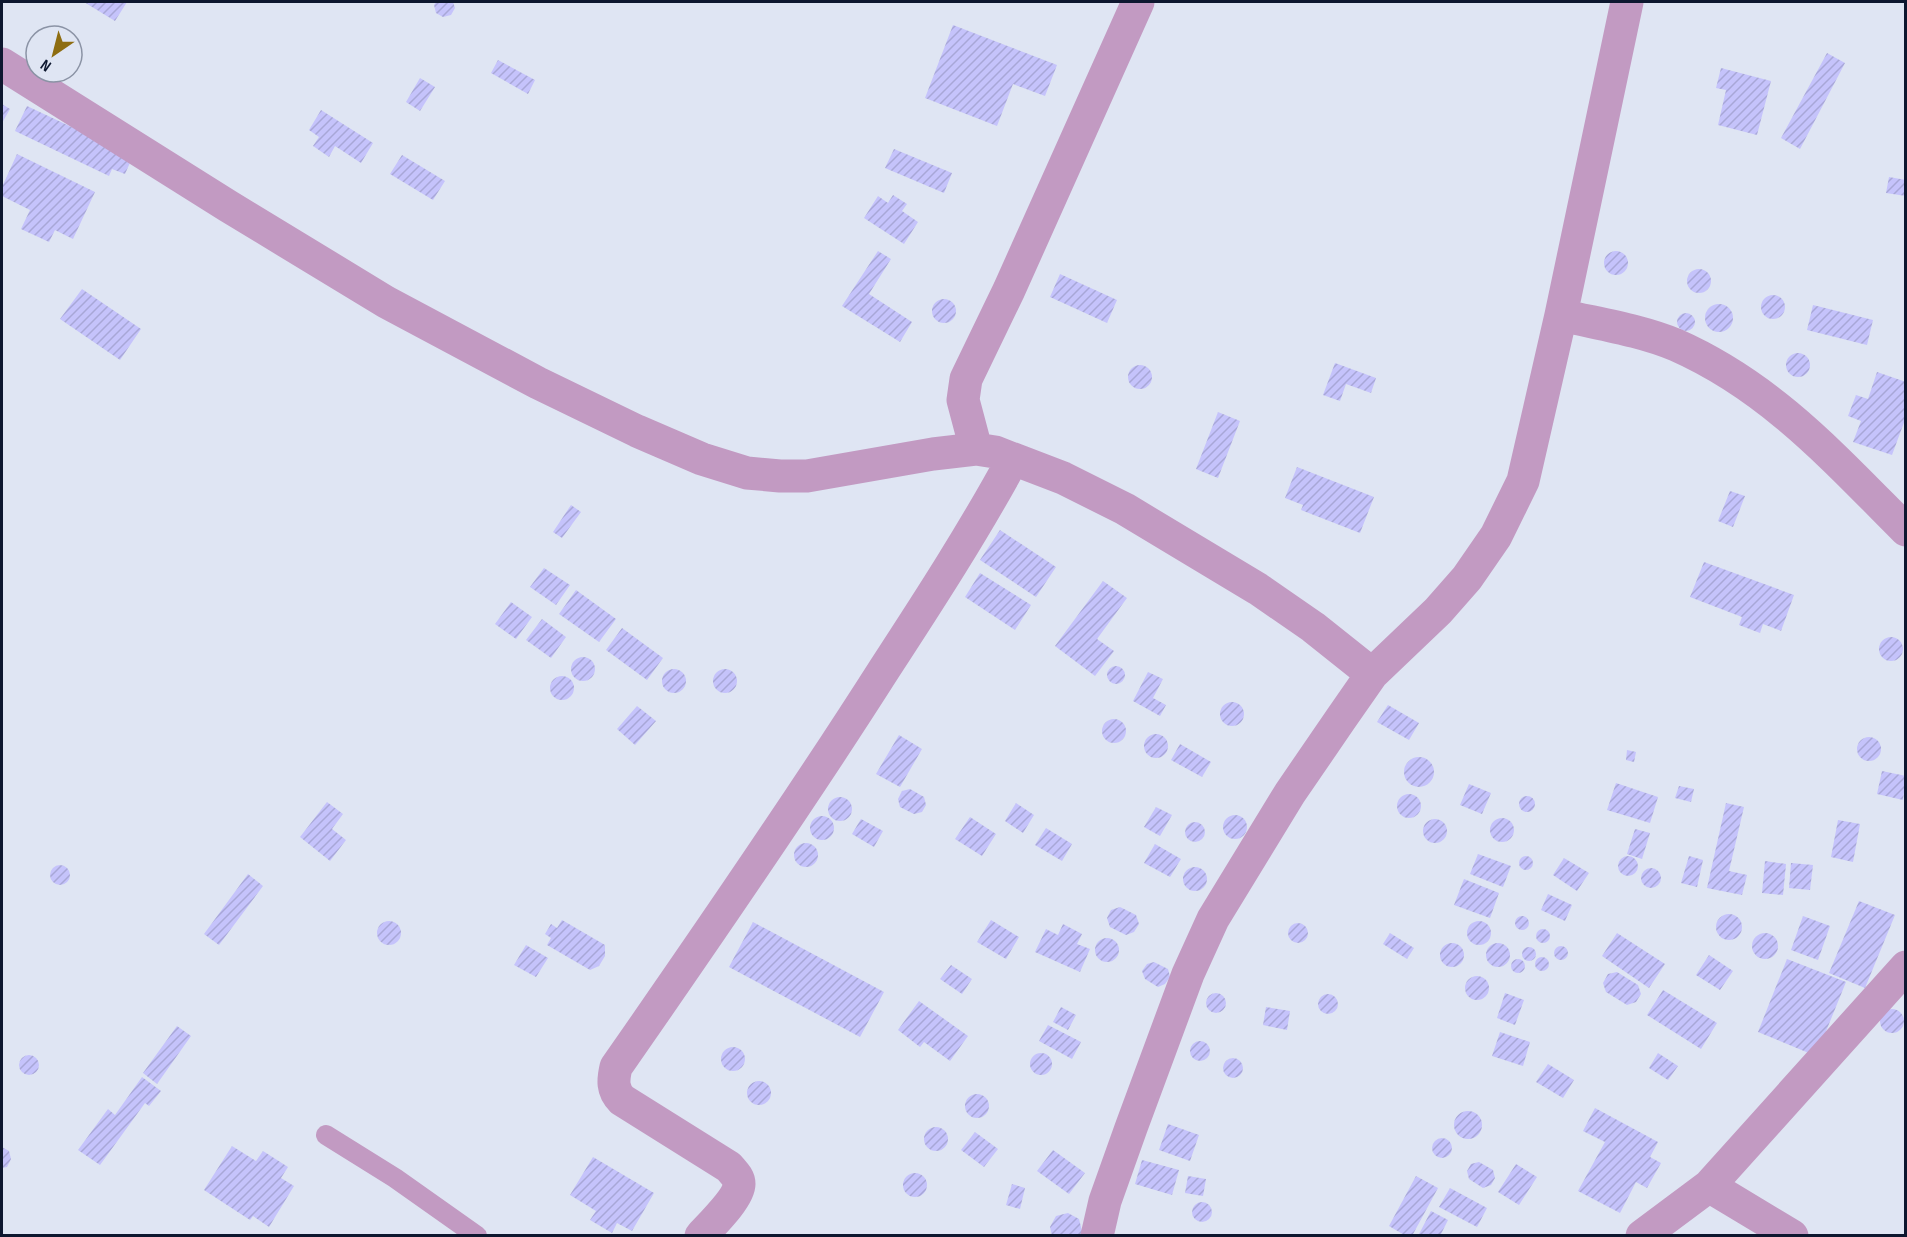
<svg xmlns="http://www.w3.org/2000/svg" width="1907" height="1237" font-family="'Sofia Sans Condensed',sans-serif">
  <defs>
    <pattern id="building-hatch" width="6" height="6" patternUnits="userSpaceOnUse" patternTransform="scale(1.5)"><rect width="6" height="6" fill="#c5c3fb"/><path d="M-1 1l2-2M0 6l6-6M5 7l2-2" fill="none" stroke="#a8a7d7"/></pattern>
  </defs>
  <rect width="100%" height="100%" fill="#dfe5f3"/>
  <!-- building -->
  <path fill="url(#building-hatch)" d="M 84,2 L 127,2 L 115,21 Z
    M 436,2 L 453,2 L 455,8 L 451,15 L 443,17 L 436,13 L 434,5 Z
    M 953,25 L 1057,65 L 1045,96 L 1013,84 L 997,126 L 925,98 Z
    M 1827,53 L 1845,63 L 1800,149 L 1781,138 Z
    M 498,60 L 535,80 L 528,94 L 491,73 Z
    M 1721,68 L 1771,81 L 1757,135 L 1718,125 L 1726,90 L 1716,88 Z
    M 420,78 L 435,87 L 420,111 L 406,102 Z
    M 2,104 L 10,109 L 2,123 Z
    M 27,106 L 133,156 L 125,174 L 112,169 L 109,176 L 15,131 Z
    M 321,110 L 373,143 L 361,163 L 335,146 L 329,157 L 313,146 L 319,137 L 309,130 Z
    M 894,149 L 952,173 L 944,193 L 885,168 Z
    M 17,154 L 95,192 L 73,239 L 55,230 L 49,242 L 21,229 L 30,210 L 2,196 L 2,187 Z
    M 402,155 L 445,181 L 433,200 L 390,174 Z
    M 1889,177 L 1906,180 L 1906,196 L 1886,193 Z
    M 893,195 L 907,204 L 902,211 L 918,222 L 904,244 L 864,218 L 878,196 L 888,203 Z
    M 878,251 L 891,259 L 869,294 L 912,322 L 900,342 L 842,306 Z
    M1604 263a12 12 0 1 1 24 0a12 12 0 1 1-24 0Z
    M1687 281a12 12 0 1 1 24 0a12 12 0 1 1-24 0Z
    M 1060,274 L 1117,300 L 1107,323 L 1050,297 Z
    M 82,289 L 141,329 L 120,360 L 60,319 Z
    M1761 307a12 12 0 1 1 24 0a12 12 0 1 1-24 0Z
    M932 311a12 12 0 1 1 24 0a12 12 0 1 1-24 0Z
    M1705 318a14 14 0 1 1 28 0a14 14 0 1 1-28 0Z
    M 1813,305 L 1873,320 L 1867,345 L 1807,330 Z
    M1677 322a9 9 0 1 1 18 0a9 9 0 1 1-18 0Z
    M1786 365a12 12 0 1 1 24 0a12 12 0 1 1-24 0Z
    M 1335,363 L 1376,378 L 1371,393 L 1346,384 L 1340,401 L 1323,395 Z
    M1128 377a12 12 0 1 1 24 0a12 12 0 1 1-24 0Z
    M 1877,372 L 1906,382 L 1906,417 L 1892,455 L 1853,442 L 1861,421 L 1848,416 L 1856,395 L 1868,399 Z
    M 1218,412 L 1240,421 L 1218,478 L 1196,469 Z
    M 1297,467 L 1374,497 L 1360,533 L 1301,510 L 1303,505 L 1285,498 Z
    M 1730,491 L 1745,496 L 1733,527 L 1718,521 Z
    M 571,505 L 581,512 L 562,538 L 553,532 Z
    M 1000,530 L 1056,567 L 1036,597 L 980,560 Z
    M 1704,562 L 1794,595 L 1781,631 L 1763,624 L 1760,633 L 1739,625 L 1742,617 L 1690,597 Z
    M 544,568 L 570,585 L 556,605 L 530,587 Z
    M 980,573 L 1031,605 L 1015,630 L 965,597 Z
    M 1103,581 L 1127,598 L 1097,639 L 1114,651 L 1095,676 L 1055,646 Z
    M 576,590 L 616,619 L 599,642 L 559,614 Z
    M 511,602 L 532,617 L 516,639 L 495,624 Z
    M 542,619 L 566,637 L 551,658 L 526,640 Z
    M 622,628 L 663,658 L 647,680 L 606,650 Z
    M1879 649a12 12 0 1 1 24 0a12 12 0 1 1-24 0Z
    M571 669a12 12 0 1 1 24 0a12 12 0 1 1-24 0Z
    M1107 675a9 9 0 1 1 18 0a9 9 0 1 1-18 0Z
    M662 681a12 12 0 1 1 24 0a12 12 0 1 1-24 0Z
    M713 681a12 12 0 1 1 24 0a12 12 0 1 1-24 0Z
    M 1148,672 L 1163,679 L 1153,698 L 1166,705 L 1160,716 L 1133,701 Z
    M550 688a12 12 0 1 1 24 0a12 12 0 1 1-24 0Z
    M1220 714a12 12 0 1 1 24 0a12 12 0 1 1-24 0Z
    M 1388,705 L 1419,723 L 1409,740 L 1377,722 Z
    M 637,706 L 656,721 L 635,745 L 617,729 Z
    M1102 731a12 12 0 1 1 24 0a12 12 0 1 1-24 0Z
    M1144 746a12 12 0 1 1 24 0a12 12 0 1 1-24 0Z
    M 899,735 L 922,749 L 900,787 L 876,774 Z
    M1857 749a12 12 0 1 1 24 0a12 12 0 1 1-24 0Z
    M 1180,744 L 1211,762 L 1202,777 L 1171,760 Z
    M 1627,750 L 1636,752 L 1634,762 L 1626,760 Z
    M1404 772a15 15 0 1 1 30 0a15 15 0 1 1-30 0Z
    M 1882,771 L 1906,776 L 1903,800 L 1877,794 Z
    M 1616,783 L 1658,797 L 1650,823 L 1607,810 Z
    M 1469,784 L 1491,793 L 1482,814 L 1460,805 Z
    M 1679,786 L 1694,789 L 1691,802 L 1675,798 Z
    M 910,789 L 924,797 L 926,805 L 922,812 L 914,814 L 900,807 L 898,799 L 902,791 Z
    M1397 806a12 12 0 1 1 24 0a12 12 0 1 1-24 0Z
    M1519 804a8 8 0 1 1 16 0a8 8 0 1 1-16 0Z
    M828 809a12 12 0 1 1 24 0a12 12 0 1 1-24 0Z
    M 327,802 L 343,814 L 332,829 L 346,840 L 330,861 L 300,837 Z
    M 1016,803 L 1034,815 L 1023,833 L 1005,821 Z
    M 1726,803 L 1744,807 L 1729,871 L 1747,875 L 1742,895 L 1707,888 Z
    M 1156,807 L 1172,815 L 1160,836 L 1144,827 Z
    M1223 827a12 12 0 1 1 24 0a12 12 0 1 1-24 0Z
    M810 828a12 12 0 1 1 24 0a12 12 0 1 1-24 0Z
    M 970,817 L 996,834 L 982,856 L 955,839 Z
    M1490 830a12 12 0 1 1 24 0a12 12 0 1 1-24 0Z
    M 861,819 L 883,831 L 874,847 L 852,834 Z
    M1423 831a12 12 0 1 1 24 0a12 12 0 1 1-24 0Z
    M 1838,820 L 1860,824 L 1853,862 L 1831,857 Z
    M1185 832a10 10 0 1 1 20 0a10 10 0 1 1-20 0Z
    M 1046,828 L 1072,844 L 1062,861 L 1035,845 Z
    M 1635,829 L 1650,833 L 1642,859 L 1627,854 Z
    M794 855a12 12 0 1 1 24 0a12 12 0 1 1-24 0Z
    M 1155,844 L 1181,859 L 1170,877 L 1144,863 Z
    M 1478,854 L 1511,866 L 1503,887 L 1470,874 Z
    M1519 863a7 7 0 1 1 14 0a7 7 0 1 1-14 0Z
    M 1689,856 L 1703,860 L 1697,887 L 1681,883 Z
    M1618 866a10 10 0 1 1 20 0a10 10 0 1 1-20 0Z
    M 1564,858 L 1589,873 L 1577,891 L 1553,875 Z
    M 1765,861 L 1786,864 L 1783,895 L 1762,893 Z
    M 1791,863 L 1813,865 L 1810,890 L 1789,888 Z
    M50 875a10 10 0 1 1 20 0a10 10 0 1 1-20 0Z
    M1183 879a12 12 0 1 1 24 0a12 12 0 1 1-24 0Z
    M1641 878a10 10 0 1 1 20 0a10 10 0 1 1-20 0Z
    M 248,874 L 263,886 L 219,945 L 204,934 Z
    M 1464,879 L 1499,893 L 1490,918 L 1454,905 Z
    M 1548,894 L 1572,905 L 1565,921 L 1541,910 Z
    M 1859,901 L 1895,915 L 1865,988 L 1829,973 Z
    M 1120,907 L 1136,915 L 1139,924 L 1134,932 L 1126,935 L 1110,927 L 1107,918 L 1111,910 Z
    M1716 927a13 13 0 1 1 26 0a13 13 0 1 1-26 0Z
    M 1803,916 L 1830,926 L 1818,960 L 1791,950 Z
    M1515 923a7 7 0 1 1 14 0a7 7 0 1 1-14 0Z
    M 562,920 L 605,945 L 605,956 L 599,966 L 590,970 L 547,945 L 551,938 L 545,934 L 551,924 L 557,928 Z
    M 991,920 L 1019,937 L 1006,959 L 977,942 Z
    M1467 933a12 12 0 1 1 24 0a12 12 0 1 1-24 0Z
    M377 933a12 12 0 1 1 24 0a12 12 0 1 1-24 0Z
    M 753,922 L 884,992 L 860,1037 L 729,967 Z
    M1288 933a10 10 0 1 1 20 0a10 10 0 1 1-20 0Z
    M 1063,924 L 1082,934 L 1077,944 L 1090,949 L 1080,972 L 1035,952 L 1046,929 L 1058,935 Z
    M1536 936a7 7 0 1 1 14 0a7 7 0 1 1-14 0Z
    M1752 946a13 13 0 1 1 26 0a13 13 0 1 1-26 0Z
    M 1390,933 L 1414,948 L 1407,959 L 1383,944 Z
    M 1617,933 L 1665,964 L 1649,988 L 1602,956 Z
    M1095 950a12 12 0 1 1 24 0a12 12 0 1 1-24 0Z
    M1440 955a12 12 0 1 1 24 0a12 12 0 1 1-24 0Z
    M1486 955a12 12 0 1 1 24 0a12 12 0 1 1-24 0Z
    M 526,945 L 548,958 L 536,977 L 514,965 Z
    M1554 953a7 7 0 1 1 14 0a7 7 0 1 1-14 0Z
    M1522 954a7 7 0 1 1 14 0a7 7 0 1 1-14 0Z
    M 1709,955 L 1733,971 L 1720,990 L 1696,975 Z
    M1535 964a7 7 0 1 1 14 0a7 7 0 1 1-14 0Z
    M1511 966a7 7 0 1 1 14 0a7 7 0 1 1-14 0Z
    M 1787,959 L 1846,982 L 1816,1056 L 1758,1032 Z
    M 1154,962 L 1168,969 L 1170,977 L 1165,984 L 1158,987 L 1145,979 L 1142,971 L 1147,964 Z
    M 951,965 L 972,979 L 962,994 L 940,979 Z
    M 1617,972 L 1638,985 L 1641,994 L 1636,1002 L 1627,1005 L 1606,992 L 1603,983 L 1608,974 Z
    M1465 988a12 12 0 1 1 24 0a12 12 0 1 1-24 0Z
    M 1663,990 L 1717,1023 L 1701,1049 L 1647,1015 Z
    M1206 1003a10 10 0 1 1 20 0a10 10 0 1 1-20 0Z
    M 1505,993 L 1524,1000 L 1515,1025 L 1497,1018 Z
    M1318 1004a10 10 0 1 1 20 0a10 10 0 1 1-20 0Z
    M 919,1001 L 968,1036 L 950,1061 L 924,1042 L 920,1047 L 898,1030 Z
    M 1061,1007 L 1076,1015 L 1068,1030 L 1053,1022 Z
    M 1266,1007 L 1290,1011 L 1287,1030 L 1263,1025 Z
    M1880 1021a12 12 0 1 1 24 0a12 12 0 1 1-24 0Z
    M 1048,1025 L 1081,1042 L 1072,1059 L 1039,1041 Z
    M 177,1026 L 191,1036 L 157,1084 L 143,1073 Z
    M 1500,1032 L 1530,1042 L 1523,1066 L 1492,1056 Z
    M1190 1051a10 10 0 1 1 20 0a10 10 0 1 1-20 0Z
    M721 1059a12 12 0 1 1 24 0a12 12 0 1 1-24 0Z
    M1030 1064a11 11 0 1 1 22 0a11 11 0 1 1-22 0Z
    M 1658,1053 L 1678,1066 L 1668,1080 L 1649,1068 Z
    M19 1065a10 10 0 1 1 20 0a10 10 0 1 1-20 0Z
    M1223 1068a10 10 0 1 1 20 0a10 10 0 1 1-20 0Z
    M 1548,1064 L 1574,1080 L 1563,1098 L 1536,1082 Z
    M 142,1077 L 161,1091 L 149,1106 L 145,1103 L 100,1165 L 78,1150 L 108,1109 L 115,1115 Z
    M747 1093a12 12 0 1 1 24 0a12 12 0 1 1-24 0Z
    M965 1106a12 12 0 1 1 24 0a12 12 0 1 1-24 0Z
    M 1595,1108 L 1658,1142 L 1650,1157 L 1661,1163 L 1647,1188 L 1636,1182 L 1620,1213 L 1578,1191 L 1605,1142 L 1583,1131 Z
    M1454 1125a14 14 0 1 1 28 0a14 14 0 1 1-28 0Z
    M 1168,1124 L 1199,1135 L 1190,1161 L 1159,1150 Z
    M924 1139a12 12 0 1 1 24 0a12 12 0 1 1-24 0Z
    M 975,1132 L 998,1149 L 984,1167 L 961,1150 Z
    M1432 1148a10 10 0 1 1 20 0a10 10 0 1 1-20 0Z
    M 232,1146 L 256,1161 L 263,1151 L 288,1167 L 281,1178 L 294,1186 L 269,1227 L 253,1216 L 250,1220 L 204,1190 Z
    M 2,1147 L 9,1151 L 11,1159 L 7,1167 L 2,1168 Z
    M 1053,1150 L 1085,1173 L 1069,1194 L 1037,1171 Z
    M 593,1157 L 654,1193 L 632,1231 L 617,1223 L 612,1233 L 590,1220 L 596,1211 L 570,1195 Z
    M 1142,1160 L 1179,1170 L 1172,1195 L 1135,1184 Z
    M 1479,1162 L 1493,1170 L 1495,1178 L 1491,1185 L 1483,1188 L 1469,1179 L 1467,1171 L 1471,1164 Z
    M 1516,1164 L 1537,1177 L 1519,1205 L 1498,1192 Z
    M903 1185a12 12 0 1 1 24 0a12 12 0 1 1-24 0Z
    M 1188,1176 L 1206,1179 L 1203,1196 L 1185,1193 Z
    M 1416,1176 L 1438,1188 L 1412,1236 L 1406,1236 L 1389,1226 Z
    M 1012,1184 L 1025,1188 L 1020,1209 L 1006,1205 Z
    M 1450,1188 L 1487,1208 L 1477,1227 L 1439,1207 Z
    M1192 1212a10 10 0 1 1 20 0a10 10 0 1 1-20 0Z
    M 1431,1211 L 1448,1220 L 1440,1236 L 1418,1236 Z
    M 1068,1213 L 1079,1219 L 1082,1231 L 1080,1236 L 1052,1236 L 1050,1227 L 1056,1216 Z"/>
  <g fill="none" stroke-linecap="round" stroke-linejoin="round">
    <!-- service -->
    <path stroke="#c29ac2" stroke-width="20" d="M 326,1135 L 395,1178 L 477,1236"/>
    <!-- minor -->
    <path stroke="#c29ac2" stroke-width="33" d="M 2,64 L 228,206 L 386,302 L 538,383 L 637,431 L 702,459 L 747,473 L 780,476 L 807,476 L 933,454 L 976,449 L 995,452 L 1063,478 L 1125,509 L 1258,589 L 1313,627 L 1372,674
      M 1561,315 C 1599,324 1640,330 1676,345 C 1771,387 1834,458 1906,530
      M 976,449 L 963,400 L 966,379 L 1009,290 L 1138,2
      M 1709,1186 L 1792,1236
      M 701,1236 C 711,1225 739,1198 739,1184 C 739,1177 733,1172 729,1167 L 622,1100 C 612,1090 613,1080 616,1067 C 708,935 799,803 885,668 C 930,599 974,531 1013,459
      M 1097,1236 L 1105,1201 L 1131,1128 L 1188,974 L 1213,919 L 1290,793 L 1340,720 L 1372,674 L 1438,611 L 1467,578 L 1496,536 L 1523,481 L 1561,315 L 1627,2
      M 1642,1236 L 1709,1186 L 1906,967"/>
  </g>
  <!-- border -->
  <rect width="1907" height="1237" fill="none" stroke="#0d172f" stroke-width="6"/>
  <!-- north arrow -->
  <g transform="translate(54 54) rotate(215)"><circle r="28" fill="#dfe5f3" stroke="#8b93a5" stroke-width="1.5"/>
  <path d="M0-4.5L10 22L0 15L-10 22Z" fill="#8e6d11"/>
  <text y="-9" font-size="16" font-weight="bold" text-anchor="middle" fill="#0d172f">N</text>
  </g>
</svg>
